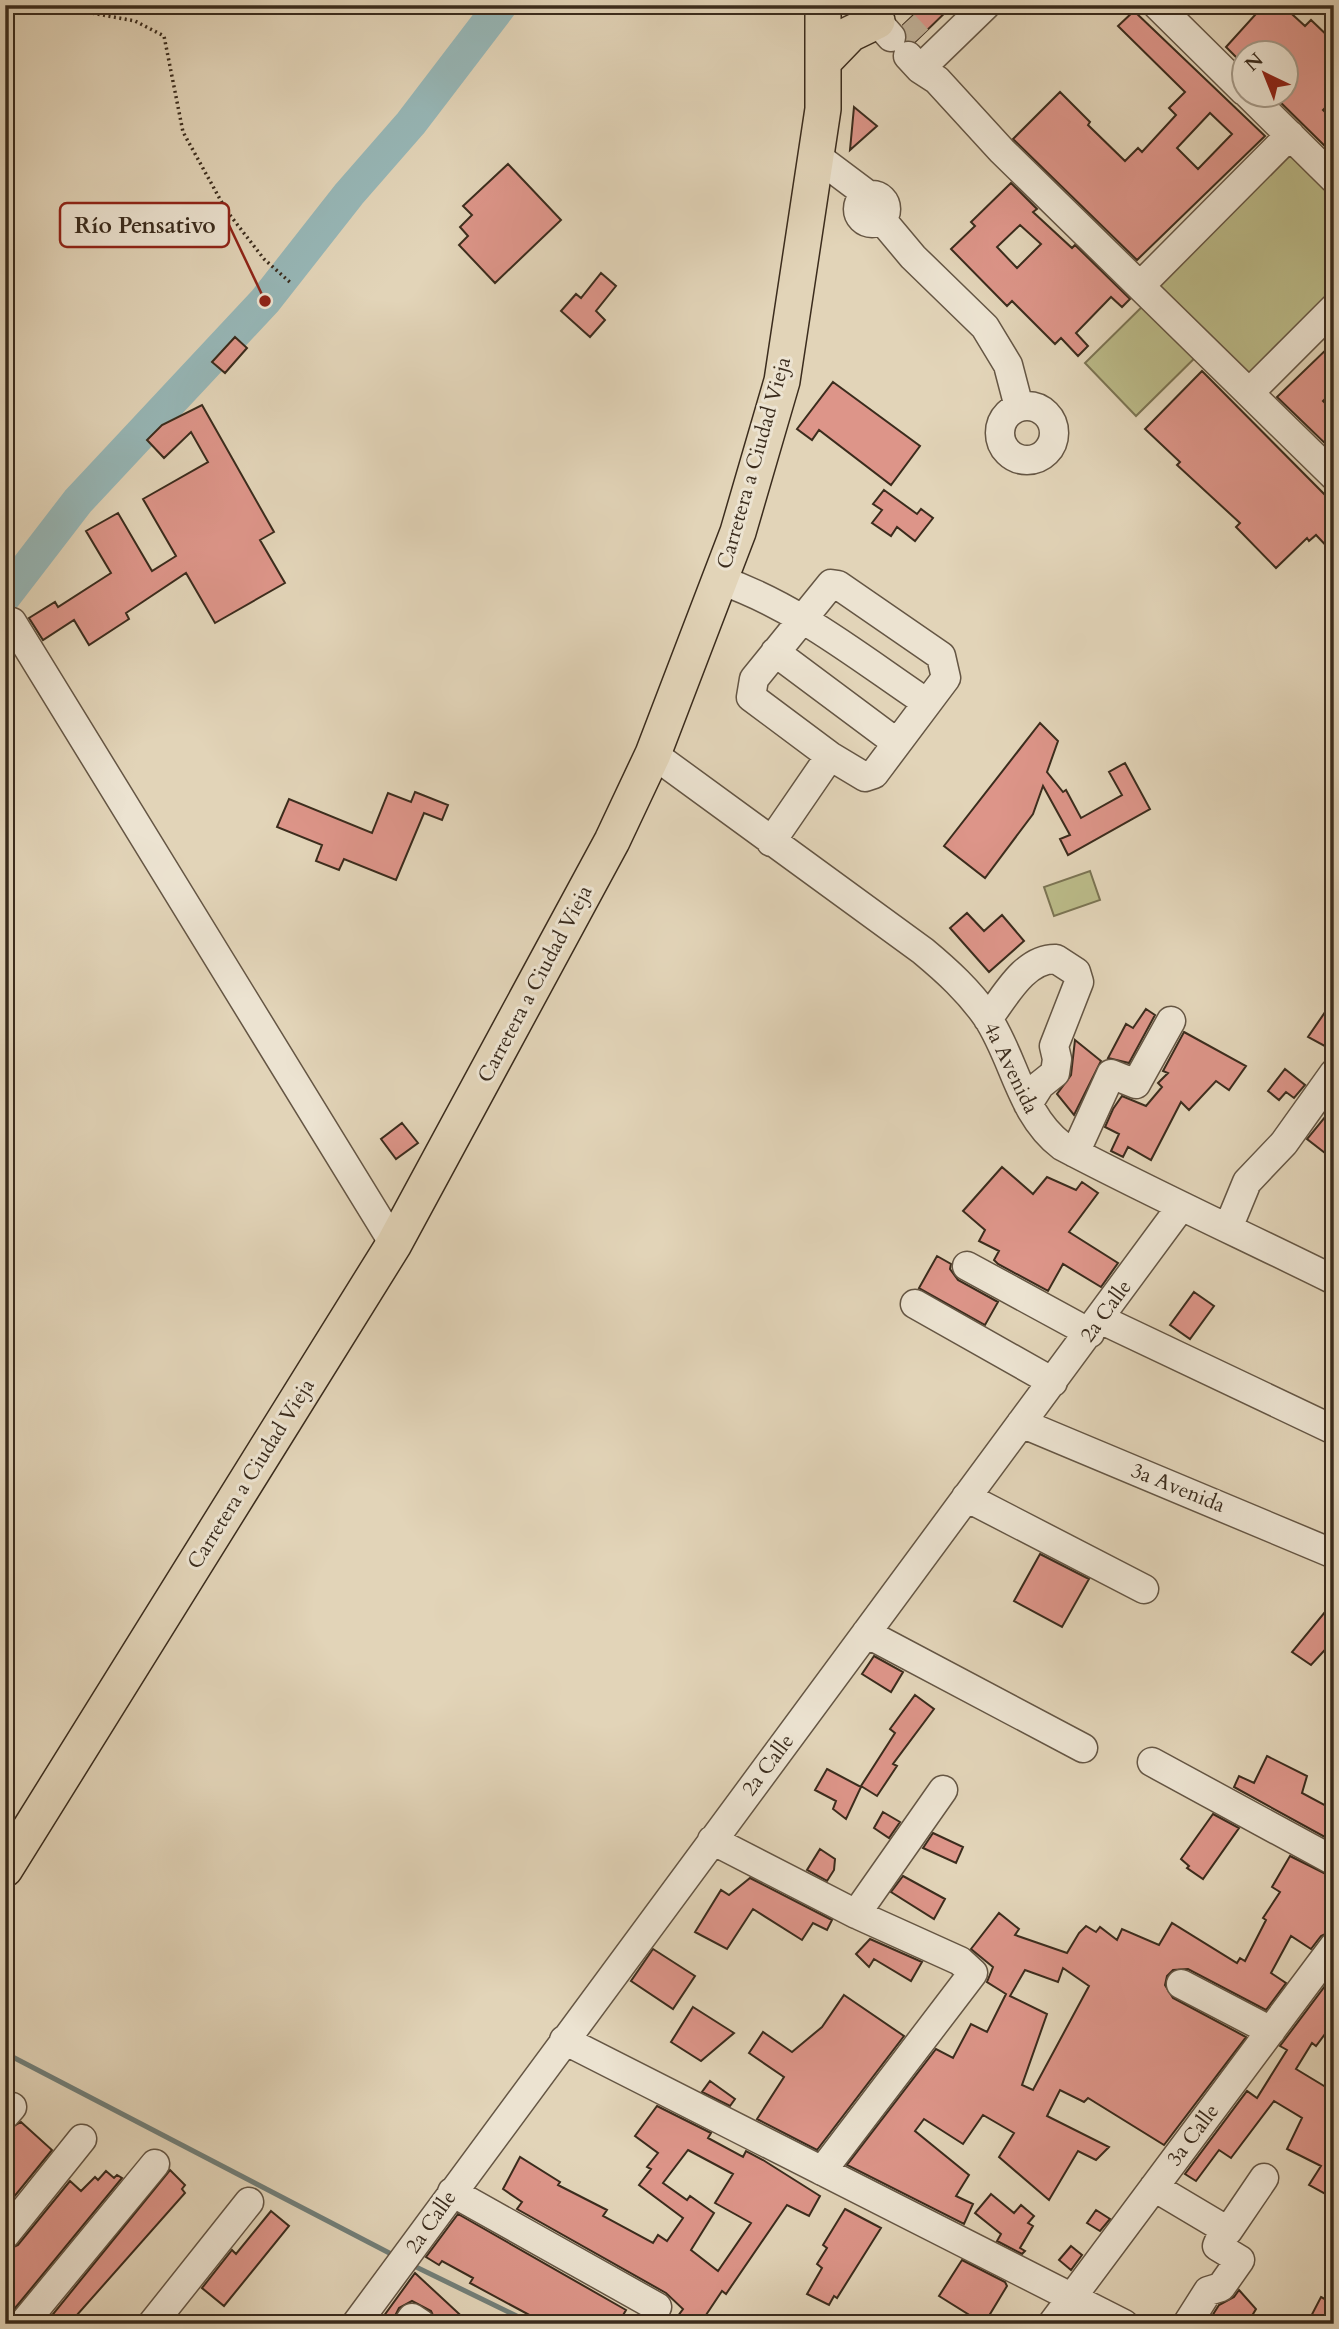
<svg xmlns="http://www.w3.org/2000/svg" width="1339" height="2329" font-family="Cardo,serif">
  <rect width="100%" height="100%" fill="#e2d4b8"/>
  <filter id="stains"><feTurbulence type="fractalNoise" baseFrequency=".00286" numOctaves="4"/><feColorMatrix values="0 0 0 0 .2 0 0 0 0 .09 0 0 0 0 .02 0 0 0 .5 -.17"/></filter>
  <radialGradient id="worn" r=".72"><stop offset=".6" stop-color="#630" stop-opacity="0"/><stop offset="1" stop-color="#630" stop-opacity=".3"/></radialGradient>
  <!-- green -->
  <path fill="#bbbb89" stroke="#7b7453" stroke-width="2" d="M 1276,138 L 1334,197 L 1334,303 L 1253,382 L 1212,341 L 1136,416 L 1085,363 L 1158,291 L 1139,272 Z
    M 1090,871 L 1100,900 L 1054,916 L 1044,887 Z"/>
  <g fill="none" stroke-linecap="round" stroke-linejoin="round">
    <!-- stream -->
    <path stroke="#727f79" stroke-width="5" d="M 5,2053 L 397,2257
      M 412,2265 L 533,2324"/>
    <!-- river -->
    <path stroke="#97b7b7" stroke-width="33" d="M 5,596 L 78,501 L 265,301 L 349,194 L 411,123 L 501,5"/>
  </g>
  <!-- building -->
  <path fill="#dd9589" stroke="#3b2c1d" stroke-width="2" fill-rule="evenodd" d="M 924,5 L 953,5 L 915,42 L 907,40 L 903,25 Z
    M 1264,5 L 1282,5 L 1305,26 L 1311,20 L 1334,42 L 1334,99 L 1323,110 L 1334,121 L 1334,155 L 1272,94 L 1286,94 L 1286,52 L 1244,52 L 1244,65 L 1226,47 Z
    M 1134,11 L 1265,136 L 1137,260 L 1013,139 L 1060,92 L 1090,122 L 1088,125 L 1125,161 L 1138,148 L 1142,152 L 1176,115 L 1169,108 L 1185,92 L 1118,26 ZM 1210,113 L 1232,134 L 1198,169 L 1177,148 Z
    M 854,107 L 877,126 L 850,150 Z
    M 508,164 L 561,220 L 495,283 L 459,245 L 468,236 L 460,227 L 472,215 L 463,206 Z
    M 1011,183 L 1037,209 L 1033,212 L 1072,248 L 1075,245 L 1130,299 L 1122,307 L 1111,297 L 1076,333 L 1088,346 L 1078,356 L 1061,338 L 1055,344 L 1012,301 L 1007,306 L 951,249 L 975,226 L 971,222 ZM 1020,225 L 1041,244 L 1017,268 L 997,247 Z
    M 601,273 L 616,286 L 596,311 L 605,320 L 590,337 L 561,311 L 576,294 L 581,298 Z
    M 235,337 L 247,348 L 225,373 L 212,362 Z
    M 1334,342 L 1334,390 L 1323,401 L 1334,412 L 1334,452 L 1277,397 Z
    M 1202,371 L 1334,504 L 1334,554 L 1316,535 L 1309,541 L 1307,538 L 1276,568 L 1236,527 L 1240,523 L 1177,465 L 1180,462 L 1145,429 Z
    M 833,382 L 920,446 L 891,485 L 819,430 L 812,440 L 797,429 Z
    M 202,405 L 274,532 L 260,540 L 285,583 L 215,623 L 186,573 L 126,613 L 129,619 L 89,645 L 74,620 L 43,640 L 29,618 L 55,602 L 58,607 L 111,573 L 86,531 L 118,513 L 152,571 L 176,556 L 143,499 L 208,462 L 191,432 L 164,458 L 147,440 L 162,425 Z
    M 884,490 L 917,514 L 921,509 L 933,518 L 915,541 L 897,527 L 891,536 L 872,523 L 882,510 L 873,504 Z
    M 1040,723 L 1058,741 L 1047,772 L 1063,792 L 1066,790 L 1081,818 L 1122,795 L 1109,772 L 1125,763 L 1150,809 L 1068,855 L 1060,839 L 1070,835 L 1043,786 L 1033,814 L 985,878 L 944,846 Z
    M 415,792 L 448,805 L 442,820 L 424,813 L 396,880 L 344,859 L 339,870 L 316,861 L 322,845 L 277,827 L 289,799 L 372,833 L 388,793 L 411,802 Z
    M 967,913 L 984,931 L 1002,915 L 1024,941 L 989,972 L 950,928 Z
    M 1334,999 L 1334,1051 L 1308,1037 Z
    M 1146,1009 L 1155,1015 L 1129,1063 L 1108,1058 L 1126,1024 L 1133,1028 Z
    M 1184,1032 L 1246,1066 L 1229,1090 L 1216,1081 L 1189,1110 L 1181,1102 L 1151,1160 L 1128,1147 L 1123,1157 L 1111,1151 L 1119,1134 L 1105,1127 L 1113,1109 L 1122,1096 L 1146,1106 L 1162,1087 L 1158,1083 L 1168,1073 L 1163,1071 Z
    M 1075,1040 L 1101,1061 L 1074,1115 L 1057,1094 L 1071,1075 Z
    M 1285,1069 L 1305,1085 L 1294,1098 L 1286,1092 L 1279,1100 L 1268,1091 Z
    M 1334,1106 L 1334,1160 L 1307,1139 Z
    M 402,1123 L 418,1143 L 396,1159 L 381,1139 Z
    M 1002,1167 L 1033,1194 L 1047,1177 L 1076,1190 L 1082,1182 L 1098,1193 L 1069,1232 L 1118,1263 L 1101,1287 L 1063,1264 L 1048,1291 L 998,1264 L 994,1260 L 999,1251 L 979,1241 L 985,1230 L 963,1211 Z
    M 937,1256 L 951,1264 L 950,1269 L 958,1280 L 998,1302 L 985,1325 L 919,1288 Z
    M 1194,1292 L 1214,1306 L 1190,1339 L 1170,1325 Z
    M 1040,1554 L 1089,1579 L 1062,1627 L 1014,1601 Z
    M 1334,1601 L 1334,1640 L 1311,1665 L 1292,1652 Z
    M 874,1656 L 903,1672 L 891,1692 L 862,1674 Z
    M 915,1695 L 934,1709 L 893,1764 L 897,1766 L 877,1796 L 861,1786 L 895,1733 L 890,1729 Z
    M 1267,1756 L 1307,1776 L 1302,1793 L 1334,1810 L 1334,1842 L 1234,1787 L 1239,1776 L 1254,1783 Z
    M 827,1769 L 861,1787 L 846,1819 L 833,1809 L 836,1801 L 815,1790 Z
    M 883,1812 L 900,1822 L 889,1838 L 874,1828 Z
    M 1213,1814 L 1239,1828 L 1203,1879 L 1187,1868 L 1189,1866 L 1181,1859 Z
    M 933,1833 L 963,1847 L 956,1863 L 923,1848 Z
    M 820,1849 L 835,1859 L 834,1870 L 827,1881 L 807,1870 Z
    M 1290,1856 L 1334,1878 L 1327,1893 L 1334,1899 L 1334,1930 L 1321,1936 L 1311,1949 L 1291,1936 L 1271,1973 L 1286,1983 L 1266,2010 L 1188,1969 L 1173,1970 L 1167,1976 L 1165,1985 L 1173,1998 L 1246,2037 L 1164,2145 L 1088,2098 L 1084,2102 L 1060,2090 L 1047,2116 L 1109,2147 L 1096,2160 L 1078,2151 L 1049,2200 L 999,2157 L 1014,2133 L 983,2115 L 963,2144 L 924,2119 L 915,2131 L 969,2175 L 956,2196 L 973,2204 L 964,2224 L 847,2165 L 936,2049 L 953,2058 L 971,2024 L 987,2032 L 1006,1994 L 987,1982 L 993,1967 L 971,1949 L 999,1913 L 1019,1929 L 1015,1935 L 1067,1953 L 1079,1933 L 1086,1926 L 1096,1932 L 1100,1927 L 1117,1940 L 1122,1929 L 1159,1945 L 1172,1923 L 1237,1963 L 1240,1958 L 1245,1961 L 1266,1920 L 1263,1918 L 1280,1892 L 1272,1887 ZM 1063,1968 L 1089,1986 L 1033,2090 L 1022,2085 L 1047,2014 L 1010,1996 L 1025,1970 L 1058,1982 Z
    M 903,1876 L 945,1899 L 934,1919 L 891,1892 Z
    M 750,1878 L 832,1920 L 827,1930 L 813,1923 L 802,1940 L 753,1909 L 727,1949 L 695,1932 L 721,1890 L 729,1895 Z
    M 870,1939 L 922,1962 L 911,1981 L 874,1959 L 869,1967 L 856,1954 Z
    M 653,1949 L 695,1976 L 673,2009 L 631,1981 Z
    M 1334,1974 L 1334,2022 L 1316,2046 L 1312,2043 L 1296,2069 L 1334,2092 L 1334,2188 L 1329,2196 L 1309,2185 L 1321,2166 L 1287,2149 L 1302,2118 L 1274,2101 L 1231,2158 L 1219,2150 L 1196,2181 L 1185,2174 L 1247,2091 L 1257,2098 L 1287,2050 L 1280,2046 Z
    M 844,1995 L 904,2036 L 817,2150 L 757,2119 L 784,2077 L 749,2053 L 763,2032 L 792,2052 L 822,2027 Z
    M 693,2007 L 734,2033 L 701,2061 L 671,2042 Z
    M 710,2081 L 735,2099 L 730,2106 L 702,2092 Z
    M 657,2106 L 711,2133 L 708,2138 L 743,2157 L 746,2151 L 763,2160 L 820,2196 L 809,2216 L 787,2205 L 726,2294 L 722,2291 L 704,2318 L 700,2316 L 694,2324 L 672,2324 L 683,2309 L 666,2293 L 517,2209 L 522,2202 L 503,2189 L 520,2157 L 560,2182 L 558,2185 L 607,2210 L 603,2216 L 653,2243 L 658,2235 L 667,2241 L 683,2218 L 639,2185 L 651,2169 L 647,2167 L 658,2153 L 635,2136 ZM 688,2150 L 733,2174 L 715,2203 L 751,2223 L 718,2271 L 691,2250 L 714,2213 L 690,2196 L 687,2200 L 663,2183 Z
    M 21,2122 L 52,2150 L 5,2208 L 5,2131 Z
    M 170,2170 L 185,2185 L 182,2189 L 185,2193 L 69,2324 L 45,2324 Z
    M 106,2171 L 114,2178 L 117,2175 L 122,2178 L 11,2313 L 5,2308 L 5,2251 L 18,2245 L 70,2181 L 81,2191 L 95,2177 L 98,2180 Z
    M 991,2194 L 1014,2213 L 1021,2205 L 1034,2216 L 1028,2223 L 1033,2226 L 1020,2248 L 1025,2251 L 1022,2254 L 997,2241 L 1001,2234 L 975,2213 Z
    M 845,2209 L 881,2228 L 837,2298 L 834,2296 L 829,2305 L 807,2294 L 822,2268 L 817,2264 L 827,2248 L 823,2245 Z
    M 1096,2210 L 1110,2219 L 1100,2231 L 1087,2223 Z
    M 271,2211 L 289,2226 L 224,2306 L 202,2288 L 232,2250 L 236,2254 Z
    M 458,2214 L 626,2310 L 618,2324 L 546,2324 L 470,2283 L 473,2278 L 442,2261 L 439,2265 L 426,2257 Z
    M 1071,2246 L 1082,2255 L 1071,2270 L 1059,2260 Z
    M 962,2260 L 1005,2282 L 1007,2286 L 984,2324 L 939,2296 Z
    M 415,2273 L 470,2324 L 437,2324 L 431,2311 L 412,2301 L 399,2308 L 391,2324 L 378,2324 Z
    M 1239,2290 L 1256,2309 L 1247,2324 L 1207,2324 L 1219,2305 L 1234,2297 Z
    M 1321,2297 L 1334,2304 L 1334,2314 L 1329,2324 L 1307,2324 Z"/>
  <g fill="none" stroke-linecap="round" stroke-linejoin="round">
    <!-- minor-tunnel -->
    <path stroke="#c1b299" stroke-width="28" stroke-dasharray="28 14" stroke-linecap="butt" d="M 904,24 L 918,39"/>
    <defs>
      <path id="minor" d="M 863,5 L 891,37
        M 1157,5 L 1244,91
        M 908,56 L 920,69 L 937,80 L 1002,151 L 1334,476
        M 920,69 L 986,5
        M 1248,94 L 1334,179
        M 816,156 L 868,195
        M858 209a14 14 0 1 1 28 0a14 14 0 1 1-28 0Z
        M 882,220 L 913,257 L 985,327 L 1008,365 L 1019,407
        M 1140,286 L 1290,135
        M 1250,392 L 1334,308
        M1000 433a27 27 0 1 1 54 0a27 27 0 1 1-54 0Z
        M 720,580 C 796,606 860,658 927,703
        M 831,584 L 838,585 L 941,656 L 946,678 L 874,774 L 865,777 L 830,756 L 751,697 L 754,679 Z
        M 12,622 L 394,1244
        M 775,652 L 897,743
        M 653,754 L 923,951 C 947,971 969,991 987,1017 C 1015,1059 1020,1114 1062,1146 C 1151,1193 1243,1235 1334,1280
        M 771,842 L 830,756
        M 988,1019 C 1005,996 1025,958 1056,959 L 1076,972 L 1079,982 L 1054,1046 L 1057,1059 L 1055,1073 L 1040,1085 L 1028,1104
        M 1075,1153 L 1111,1074 L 1136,1084 L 1171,1021
        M 1228,1228 L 1247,1182 L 1284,1143 L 1334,1073
        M 967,1266 L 1090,1333
        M 915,1304 L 1053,1382
        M 1100,1319 L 1334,1430
        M 1021,1423 L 1334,1554
        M 966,1497 L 1144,1589
        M 866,1633 L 1083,1748
        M 1152,1762 L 1334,1861
        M 712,1840 L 856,1914 L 960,1961 L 973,1973 L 822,2171
        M 856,1914 L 943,1790
        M 1181,1984 L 1271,2031
        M 564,2040 L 1124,2324
        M 5,2115 L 12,2107
        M 1154,2187 L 1228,2231 L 1264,2178
        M 452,2192 L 657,2307
        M 5,2235 L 82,2139
        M 23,2324 L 155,2164
        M 152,2324 L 249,2202
        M 356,2324 L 1180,1208
        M 408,2324 L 412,2318 L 421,2324
        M 1052,2324 L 1334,1946
        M 1187,2324 L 1208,2291 L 1221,2287 L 1240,2260 L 1217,2246 L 1224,2229"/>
      <path id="major" d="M 823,62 L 850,34 L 877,21
        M 5,1869 L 394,1244 L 612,841 L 653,754 L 738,532 L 782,381 L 823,109 L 823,5"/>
    </defs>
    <!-- minor casing -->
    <use href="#minor" stroke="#655644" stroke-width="31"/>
    <!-- major casing -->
    <use href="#major" stroke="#3b2c1d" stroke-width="38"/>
    <!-- path -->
    <path stroke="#3b2c1d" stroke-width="3.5" stroke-dasharray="2 3.5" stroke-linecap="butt" d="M 49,5 L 135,21 L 164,36 L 183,132 L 226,210 L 264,259 L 292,284"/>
    <!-- minor -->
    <use href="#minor" stroke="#ece3d1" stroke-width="28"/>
    <!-- major -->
    <use href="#major" stroke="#e2d4b8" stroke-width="35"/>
  </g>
  <g text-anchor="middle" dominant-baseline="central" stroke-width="6" stroke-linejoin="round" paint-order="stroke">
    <!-- street labels -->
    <g font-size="21" fill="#3b2c1d" stroke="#ece3d1">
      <text transform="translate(754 463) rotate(-74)">Carretera a Ciudad Vieja</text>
      <text transform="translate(535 984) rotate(-62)">Carretera a Ciudad Vieja</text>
      <text transform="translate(1011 1068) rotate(64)">4a Avenida</text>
      <text transform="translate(1106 1311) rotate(-54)">2a Calle</text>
      <text transform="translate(251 1474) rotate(-58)">Carretera a Ciudad Vieja</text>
      <text transform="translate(1178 1488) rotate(22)">3a Avenida</text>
      <text transform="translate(768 1765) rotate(-53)">2a Calle</text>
      <text transform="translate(1193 2135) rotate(-53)">3a Calle</text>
      <text transform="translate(431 2222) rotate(-55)">2a Calle</text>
    </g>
  </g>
  <!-- callouts -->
  <path fill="none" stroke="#8f2418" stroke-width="2.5" d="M265 301L229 225"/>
  <circle fill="#8f2418" stroke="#ece3d1" stroke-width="2.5" cx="265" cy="301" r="7"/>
  <rect fill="#ece3d1" stroke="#8f2418" stroke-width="2.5" x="60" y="203" width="169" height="44" rx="7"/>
  <g font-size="23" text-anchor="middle" font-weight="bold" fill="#3b2c1d">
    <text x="145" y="233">Río Pensativo</text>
  </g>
  <!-- margin -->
  <rect width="1339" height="2329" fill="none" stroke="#e2d4b8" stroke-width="28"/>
  <rect x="7" y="7" width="1325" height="2315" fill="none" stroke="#3b2c1d" stroke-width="3.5"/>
  <rect x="14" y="14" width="1311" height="2301" fill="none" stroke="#3b2c1d" stroke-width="2"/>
  <!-- north arrow -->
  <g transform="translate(1265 74) rotate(317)"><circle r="33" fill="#ece3d1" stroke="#a59a89" stroke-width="2"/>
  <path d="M0-5L12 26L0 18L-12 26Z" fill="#8f2418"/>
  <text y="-10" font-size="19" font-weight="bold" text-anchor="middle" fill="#3b2c1d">N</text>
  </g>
  <rect width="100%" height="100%" filter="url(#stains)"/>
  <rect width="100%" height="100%" fill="url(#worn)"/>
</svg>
